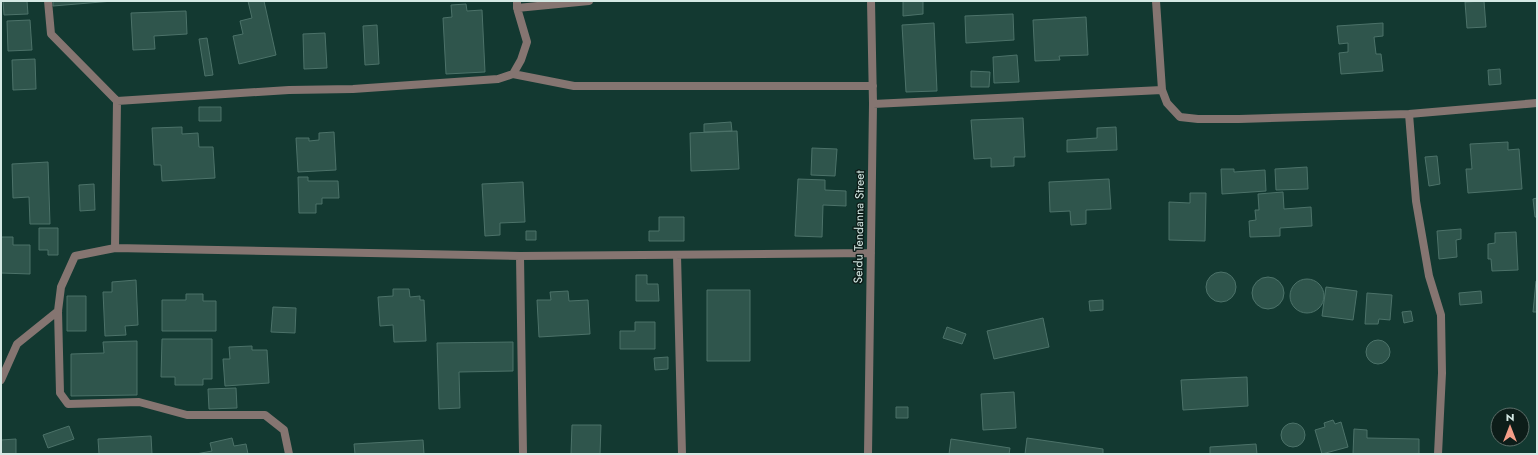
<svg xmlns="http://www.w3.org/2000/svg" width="1538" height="455" font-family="Jost,sans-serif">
  <rect width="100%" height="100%" fill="#133931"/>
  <!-- building -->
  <path fill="#2f554c" stroke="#4c7269" d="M 3,1 L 27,1 L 28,14 L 4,15 Z
    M 53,1 L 113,1 L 53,6 Z
    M 248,1 L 264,1 L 276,55 L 239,64 L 233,36 L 243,34 L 240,21 L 252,18 Z
    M 903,1 L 923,1 L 923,14 L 903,16 Z
    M 1484,1 L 1486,27 L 1467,28 L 1465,2 Z
    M 466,4 L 467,11 L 482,10 L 485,72 L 446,74 L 443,18 L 452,17 L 451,5 Z
    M 186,11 L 187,34 L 154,36 L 155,49 L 133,50 L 131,13 Z
    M 1013,14 L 1014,40 L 966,43 L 965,16 Z
    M 1086,17 L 1088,55 L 1059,56 L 1060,60 L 1035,61 L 1033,20 Z
    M 30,20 L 32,50 L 8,51 L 7,21 Z
    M 934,23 L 937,91 L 906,92 L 902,25 Z
    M 1383,23 L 1383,36 L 1374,37 L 1376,54 L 1381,54 L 1383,71 L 1341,74 L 1339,53 L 1348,52 L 1348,43 L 1339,44 L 1337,26 Z
    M 377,25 L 379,64 L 365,65 L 363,26 Z
    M 325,33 L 327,68 L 304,69 L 303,34 Z
    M 207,38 L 213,75 L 205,76 L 199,39 Z
    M 1017,55 L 1019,82 L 994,83 L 993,57 Z
    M 35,59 L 36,89 L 13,90 L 12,60 Z
    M 1500,69 L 1501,84 L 1489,85 L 1488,70 Z
    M 971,71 L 990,72 L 989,87 L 971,87 Z
    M 199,107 L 221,107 L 221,121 L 199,121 Z
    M 1023,118 L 1025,157 L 1014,157 L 1014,166 L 991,167 L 991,158 L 974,159 L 971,120 Z
    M 731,122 L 732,131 L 704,132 L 704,124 Z
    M 182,127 L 182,134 L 198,133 L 199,147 L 213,147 L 215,178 L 162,181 L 161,165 L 154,165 L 152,128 Z
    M 1116,127 L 1117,150 L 1067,152 L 1067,140 L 1097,138 L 1097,128 Z
    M 737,131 L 739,169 L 691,171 L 690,133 Z
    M 334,132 L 336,170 L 298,172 L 296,138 L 309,138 L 309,141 L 319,140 L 319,133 Z
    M 1508,142 L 1508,150 L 1519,149 L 1522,189 L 1468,193 L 1466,169 L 1472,169 L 1470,144 Z
    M 812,148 L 837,149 L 835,176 L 811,175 Z
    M 1437,156 L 1440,184 L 1429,186 L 1425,157 Z
    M 48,162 L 50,224 L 30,224 L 29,197 L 13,198 L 12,164 Z
    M 1307,167 L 1308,189 L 1276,190 L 1275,169 Z
    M 1221,169 L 1234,169 L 1234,172 L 1265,170 L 1266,191 L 1222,194 Z
    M 298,177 L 308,177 L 308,181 L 338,181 L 339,198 L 322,198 L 322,204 L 316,204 L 316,213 L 299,213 Z
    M 798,179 L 825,180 L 825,190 L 846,191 L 846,206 L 823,205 L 822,237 L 795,236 Z
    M 1109,179 L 1111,209 L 1086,210 L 1086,224 L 1071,225 L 1070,211 L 1050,212 L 1049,182 Z
    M 523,182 L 525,222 L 500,223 L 500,235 L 485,236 L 482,184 Z
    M 94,184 L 95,210 L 80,211 L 79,185 Z
    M 1283,192 L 1284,209 L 1311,207 L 1312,226 L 1280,228 L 1280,236 L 1250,237 L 1249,221 L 1256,220 L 1255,210 L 1259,210 L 1258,194 Z
    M 1190,193 L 1206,193 L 1205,241 L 1169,240 L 1169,202 L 1190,203 Z
    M 1537,198 L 1537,217 L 1535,217 L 1533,199 Z
    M 659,217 L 684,217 L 684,241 L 649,241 L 649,231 L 659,231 Z
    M 39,228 L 58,228 L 58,255 L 48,255 L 48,250 L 39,250 Z
    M 1461,229 L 1461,239 L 1456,240 L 1457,257 L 1439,259 L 1437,231 Z
    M 526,231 L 536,231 L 536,240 L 526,240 Z
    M 1516,232 L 1518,270 L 1492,271 L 1491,259 L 1488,259 L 1488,244 L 1495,243 L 1495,233 Z
    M 1,237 L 13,237 L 13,245 L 30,245 L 30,274 L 1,273 Z
    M1206 287a15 15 0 1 1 30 0a15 15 0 1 1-30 0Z
    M 636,275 L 647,275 L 647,284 L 658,284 L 659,301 L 636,301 Z
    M1252 293a16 16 0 1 1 32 0a16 16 0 1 1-32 0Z
    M1290 296a17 17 0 1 1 34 0a17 17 0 1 1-34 0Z
    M 136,280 L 138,325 L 125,326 L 126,335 L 105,336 L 103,292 L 112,292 L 112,282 Z
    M 1536,281 L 1537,281 L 1537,312 L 1533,312 Z
    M 1326,287 L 1357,291 L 1353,320 L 1322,316 Z
    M 393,289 L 409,289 L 410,297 L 420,296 L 420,300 L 424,300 L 426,341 L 394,342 L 393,325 L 380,326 L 378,297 L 393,296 Z
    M 707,290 L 750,290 L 750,361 L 707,361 Z
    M 568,291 L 569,301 L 588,300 L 590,334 L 539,337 L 537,300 L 551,300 L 550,292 Z
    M 1481,291 L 1482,303 L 1460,305 L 1459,293 Z
    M 1367,293 L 1392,295 L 1390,320 L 1379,319 L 1378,324 L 1365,324 Z
    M 186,294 L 203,294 L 203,301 L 216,301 L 216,331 L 162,331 L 162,300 L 186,300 Z
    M 67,296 L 86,296 L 86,331 L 67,331 Z
    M 1103,300 L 1103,310 L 1090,311 L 1089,301 Z
    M 273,307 L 296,308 L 295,333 L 271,332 Z
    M 1411,311 L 1413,321 L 1404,323 L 1402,312 Z
    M 1043,318 L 1049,347 L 994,359 L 987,331 Z
    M 635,322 L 655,322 L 655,349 L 620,349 L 620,331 L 635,331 Z
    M 947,327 L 966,334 L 962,344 L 943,338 Z
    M 162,339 L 212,339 L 212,379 L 203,379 L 203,385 L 175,385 L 175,377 L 161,377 Z
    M1366 352a12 12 0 1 1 24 0a12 12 0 1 1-24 0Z
    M 137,341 L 137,395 L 71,396 L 71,354 L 104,353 L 103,342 Z
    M 513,342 L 513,371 L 459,372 L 460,408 L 439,409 L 437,343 Z
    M 252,346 L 252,350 L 267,350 L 269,383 L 225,386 L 223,359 L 230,359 L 229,347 Z
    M 668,357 L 668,369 L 655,370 L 654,358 Z
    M 1247,377 L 1248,406 L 1183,410 L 1181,380 Z
    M 236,388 L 237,408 L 209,409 L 208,389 Z
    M 1014,392 L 1016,428 L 983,430 L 981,394 Z
    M 896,407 L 908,407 L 908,418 L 896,418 Z
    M 1333,420 L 1335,424 L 1341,422 L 1348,447 L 1322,454 L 1315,430 L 1325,427 L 1324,423 Z
    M1281 435a12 12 0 1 1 24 0a12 12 0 1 1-24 0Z
    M 572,425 L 601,425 L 600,454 L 571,454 Z
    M 69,426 L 74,439 L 48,448 L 43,435 Z
    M 1354,429 L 1367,430 L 1367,438 L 1419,439 L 1419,454 L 1353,454 Z
    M 151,436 L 152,454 L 99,454 L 98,439 Z
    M 232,438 L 234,446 L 246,444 L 248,454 L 196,454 L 212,451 L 210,443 Z
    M 1027,438 L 1103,449 L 1103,454 L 1025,454 Z
    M 16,439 L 16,454 L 1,454 L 1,440 Z
    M 951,439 L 1010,448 L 1009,454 L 949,454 Z
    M 423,440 L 424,454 L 355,454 L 354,444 Z
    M 1256,444 L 1257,454 L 1210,454 L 1210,447 Z"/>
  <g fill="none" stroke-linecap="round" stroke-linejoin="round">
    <!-- street -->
    <path stroke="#857571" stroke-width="8" d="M 48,1 L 51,34 L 117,101 L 115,248
      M 1156,1 L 1162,90 L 1167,103 L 1180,117 L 1198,119 L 1239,119 L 1409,114 L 1537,103
      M 517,8 L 589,1
      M 513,74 L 574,86 L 873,86
      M 117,101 L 289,90 L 353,89 L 498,79 L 513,74 L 521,60 L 527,42 L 517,8 L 517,1
      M 873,104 L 1162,90
      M 1409,114 L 1416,201 L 1429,276 L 1441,315 L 1442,373 L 1438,454
      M 677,255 L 682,454
      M 520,256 L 523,454
      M 1,380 L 17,344 L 58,311
      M 289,454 L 284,430 L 265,415 L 187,415 L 139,402 L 68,404 L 60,393 L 58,311 L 61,287 L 75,256 L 115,248 L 520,256 L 871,253
      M 868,454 L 873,104 L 871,1"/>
  </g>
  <g text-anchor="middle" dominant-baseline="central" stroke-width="3" stroke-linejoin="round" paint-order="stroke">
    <!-- street labels -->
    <g font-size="12" fill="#d5e9e4" stroke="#0d1d19">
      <text transform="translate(859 227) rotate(-89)">Seidu Tendanna Street</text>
    </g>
  </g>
  <!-- border -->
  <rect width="1538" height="455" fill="none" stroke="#d5e9e4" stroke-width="4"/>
  <!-- north arrow -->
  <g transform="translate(1510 427)"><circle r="19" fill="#0d1d19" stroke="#5d6f6a"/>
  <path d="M0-3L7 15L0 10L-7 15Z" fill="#f49e88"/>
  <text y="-6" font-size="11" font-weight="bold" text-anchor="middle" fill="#d5e9e4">N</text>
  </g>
</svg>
